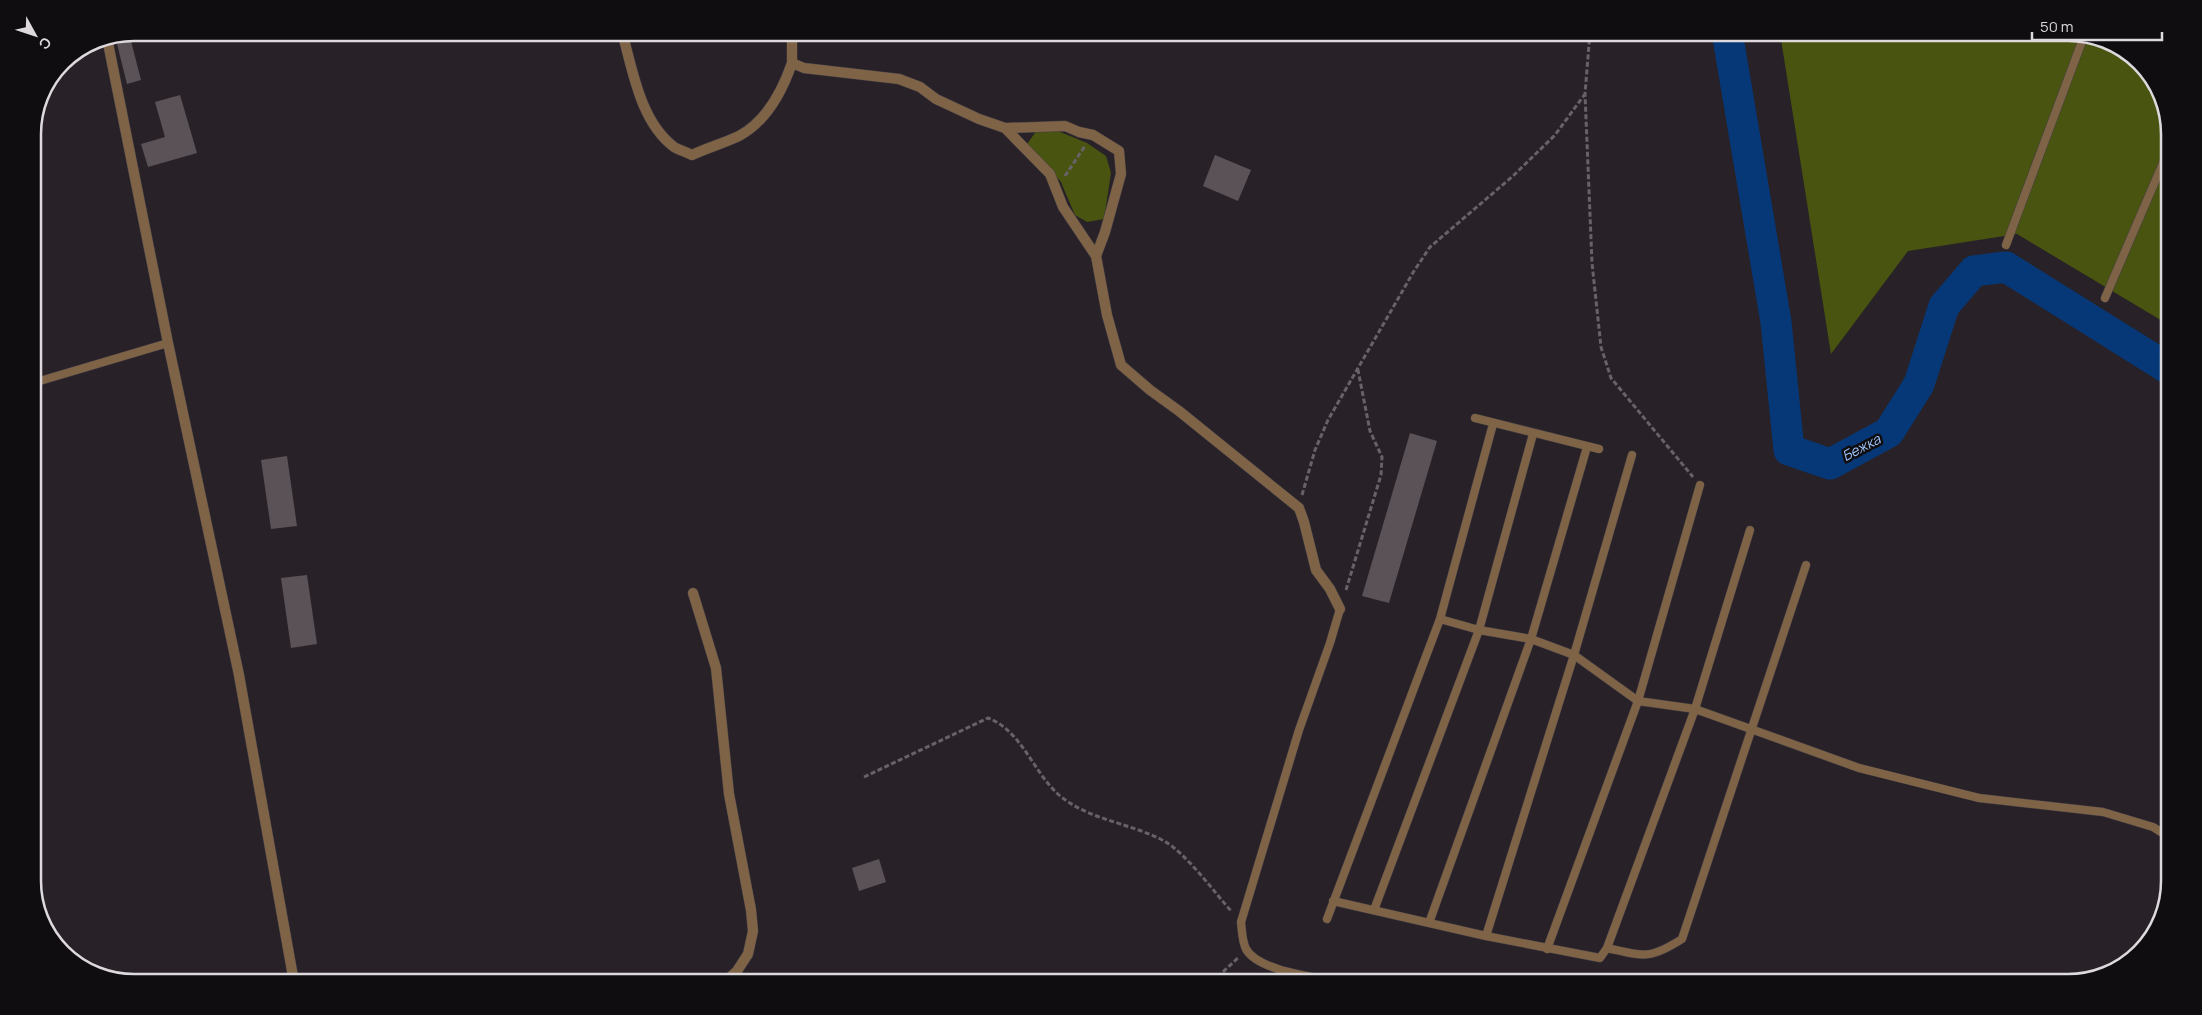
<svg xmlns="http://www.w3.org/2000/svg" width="2202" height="1015" font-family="Manrope,sans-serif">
  <rect width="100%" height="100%" fill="#282228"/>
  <!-- green -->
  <path fill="#48540f" d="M 2067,32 L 2107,40 L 2152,78 L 2169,128 L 2169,325 L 2017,234 L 1908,251 L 1831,354 L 1780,33 Z
    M 1037,130 L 1058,131 L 1087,143 L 1106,156 L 1111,173 L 1104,219 L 1087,222 L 1075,215 L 1061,182 L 1027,144 Z"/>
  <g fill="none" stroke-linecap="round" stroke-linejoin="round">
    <!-- river -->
    <path stroke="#063878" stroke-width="31" d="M 1727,32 L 1776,322 L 1789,450 L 1830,464 L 1889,432 L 1919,384 L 1944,306 L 1974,271 L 2006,267 L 2169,369"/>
  </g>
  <!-- building -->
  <path fill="#5a5257" d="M 131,41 L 141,80 L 127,84 L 117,44 Z
    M 180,95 L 197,153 L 148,167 L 141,144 L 165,137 L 155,102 Z
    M 1215,155 L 1251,170 L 1238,201 L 1203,186 Z
    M 1410,433 L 1437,441 L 1389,603 L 1362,596 Z
    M 287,456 L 297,526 L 271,529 L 261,460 Z
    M 307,575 L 317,644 L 291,648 L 281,578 Z
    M 879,859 L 886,882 L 859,891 L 852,868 Z"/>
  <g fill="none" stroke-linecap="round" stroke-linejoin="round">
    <defs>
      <path id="service" d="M 2006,245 L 2084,36
        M 2105,298 L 2169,149
        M 33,383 L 168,343
        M 1475,418 L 1599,449
        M 1440,619 L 1479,630 L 1531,639 L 1574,655 L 1638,701 L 1695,709 L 1859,768 L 1979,798 L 2103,812 L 2153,827 L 2169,837
        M 1333,901 L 1486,936 L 1600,958 L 1607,948 L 1695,709 L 1750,530
        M 1374,910 L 1479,630 L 1533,434
        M 1327,919 L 1440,619 L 1493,424
        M 1429,923 L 1531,639 L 1587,447
        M 1486,936 L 1574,655 L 1632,455
        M 1607,948 C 1644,956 1649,960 1682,939 L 1806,565
        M 1547,949 L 1638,701 L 1700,485
        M 1339,982 C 1315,977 1258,971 1246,949 C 1242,941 1242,931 1241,922 L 1299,730 L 1330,643 L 1340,609"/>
      <path id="minor" d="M 622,32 C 633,71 640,121 674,147 C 679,150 686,152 692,155 C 707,148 724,143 739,136 C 767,121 782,92 792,63
        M 792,32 L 792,63 L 804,68 L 899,79 L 920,87 L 936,99 L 979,119 L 1005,128 L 1065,126 L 1079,132 L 1093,135 L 1119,151 L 1121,174 L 1105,232 L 1096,256 L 1107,315 L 1121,365 L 1150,390 L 1179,411 L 1299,508 L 1304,522 L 1316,570 L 1330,589 L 1340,609
        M 107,38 L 168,343 L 239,675 L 294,982
        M 1005,128 L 1050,174 L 1063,207 L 1096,256
        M 693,593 L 716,668 L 729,794 L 751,910 L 753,931 L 748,954 L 737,971 L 725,982"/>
    </defs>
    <!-- service casing -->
    <use href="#service" stroke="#453f45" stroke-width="9"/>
    <!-- minor casing -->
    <use href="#minor" stroke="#453f45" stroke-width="11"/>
    <!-- path -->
    <path stroke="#686268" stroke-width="3" stroke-dasharray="5 2.5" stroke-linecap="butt" d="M 1590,32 L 1585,94 L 1592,263 L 1601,347 L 1611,378 L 1693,477
      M 1065,176 L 1085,146
      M 1302,495 L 1315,450 L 1328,420 L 1414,271 L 1430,247 L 1513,176 L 1555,135 L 1585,94
      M 1346,590 L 1381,475 L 1382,457 L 1370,431 L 1358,370
      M 864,777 L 988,718 C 1022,731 1033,772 1059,795 C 1088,820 1131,823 1164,841 C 1186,853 1214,892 1232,912
      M 1212,982 L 1239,957"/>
    <!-- service -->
    <use href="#service" stroke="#7e6347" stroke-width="8"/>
    <!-- minor -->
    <use href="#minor" stroke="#7e6347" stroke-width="10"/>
  </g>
  <g text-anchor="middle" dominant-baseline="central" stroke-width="5" stroke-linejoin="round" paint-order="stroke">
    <!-- water labels -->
    <g font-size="14" font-style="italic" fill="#9fc6fe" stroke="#0f0d0f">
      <text transform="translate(1861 447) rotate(-28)">Бежка</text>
    </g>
  </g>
  <!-- crop -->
  <path d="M0 0H2202V1015H0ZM134 41H2068A93 93 0 0 1 2161 134V881A93 93 0 0 1 2068 974H134A93 93 0 0 1 41 881V134A93 93 0 0 1 134 41Z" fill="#0f0d0f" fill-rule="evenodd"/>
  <path fill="none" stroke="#ddd9dd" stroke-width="2.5" d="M134 41H2068A93 93 0 0 1 2161 134V881A93 93 0 0 1 2068 974H134A93 93 0 0 1 41 881V134A93 93 0 0 1 134 41Z"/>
  <!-- north arrow -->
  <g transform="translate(35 35) rotate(130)" stroke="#0f0d0f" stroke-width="4" paint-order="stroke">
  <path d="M0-4L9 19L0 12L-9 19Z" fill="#ddd9dd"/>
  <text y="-8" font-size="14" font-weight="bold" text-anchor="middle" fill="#ddd9dd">С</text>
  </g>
  <!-- scale -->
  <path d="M2032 32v8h130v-8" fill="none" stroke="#ddd9dd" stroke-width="2.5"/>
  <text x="2040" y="32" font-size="15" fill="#ddd9dd" stroke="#0f0d0f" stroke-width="4" paint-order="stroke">50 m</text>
</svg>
